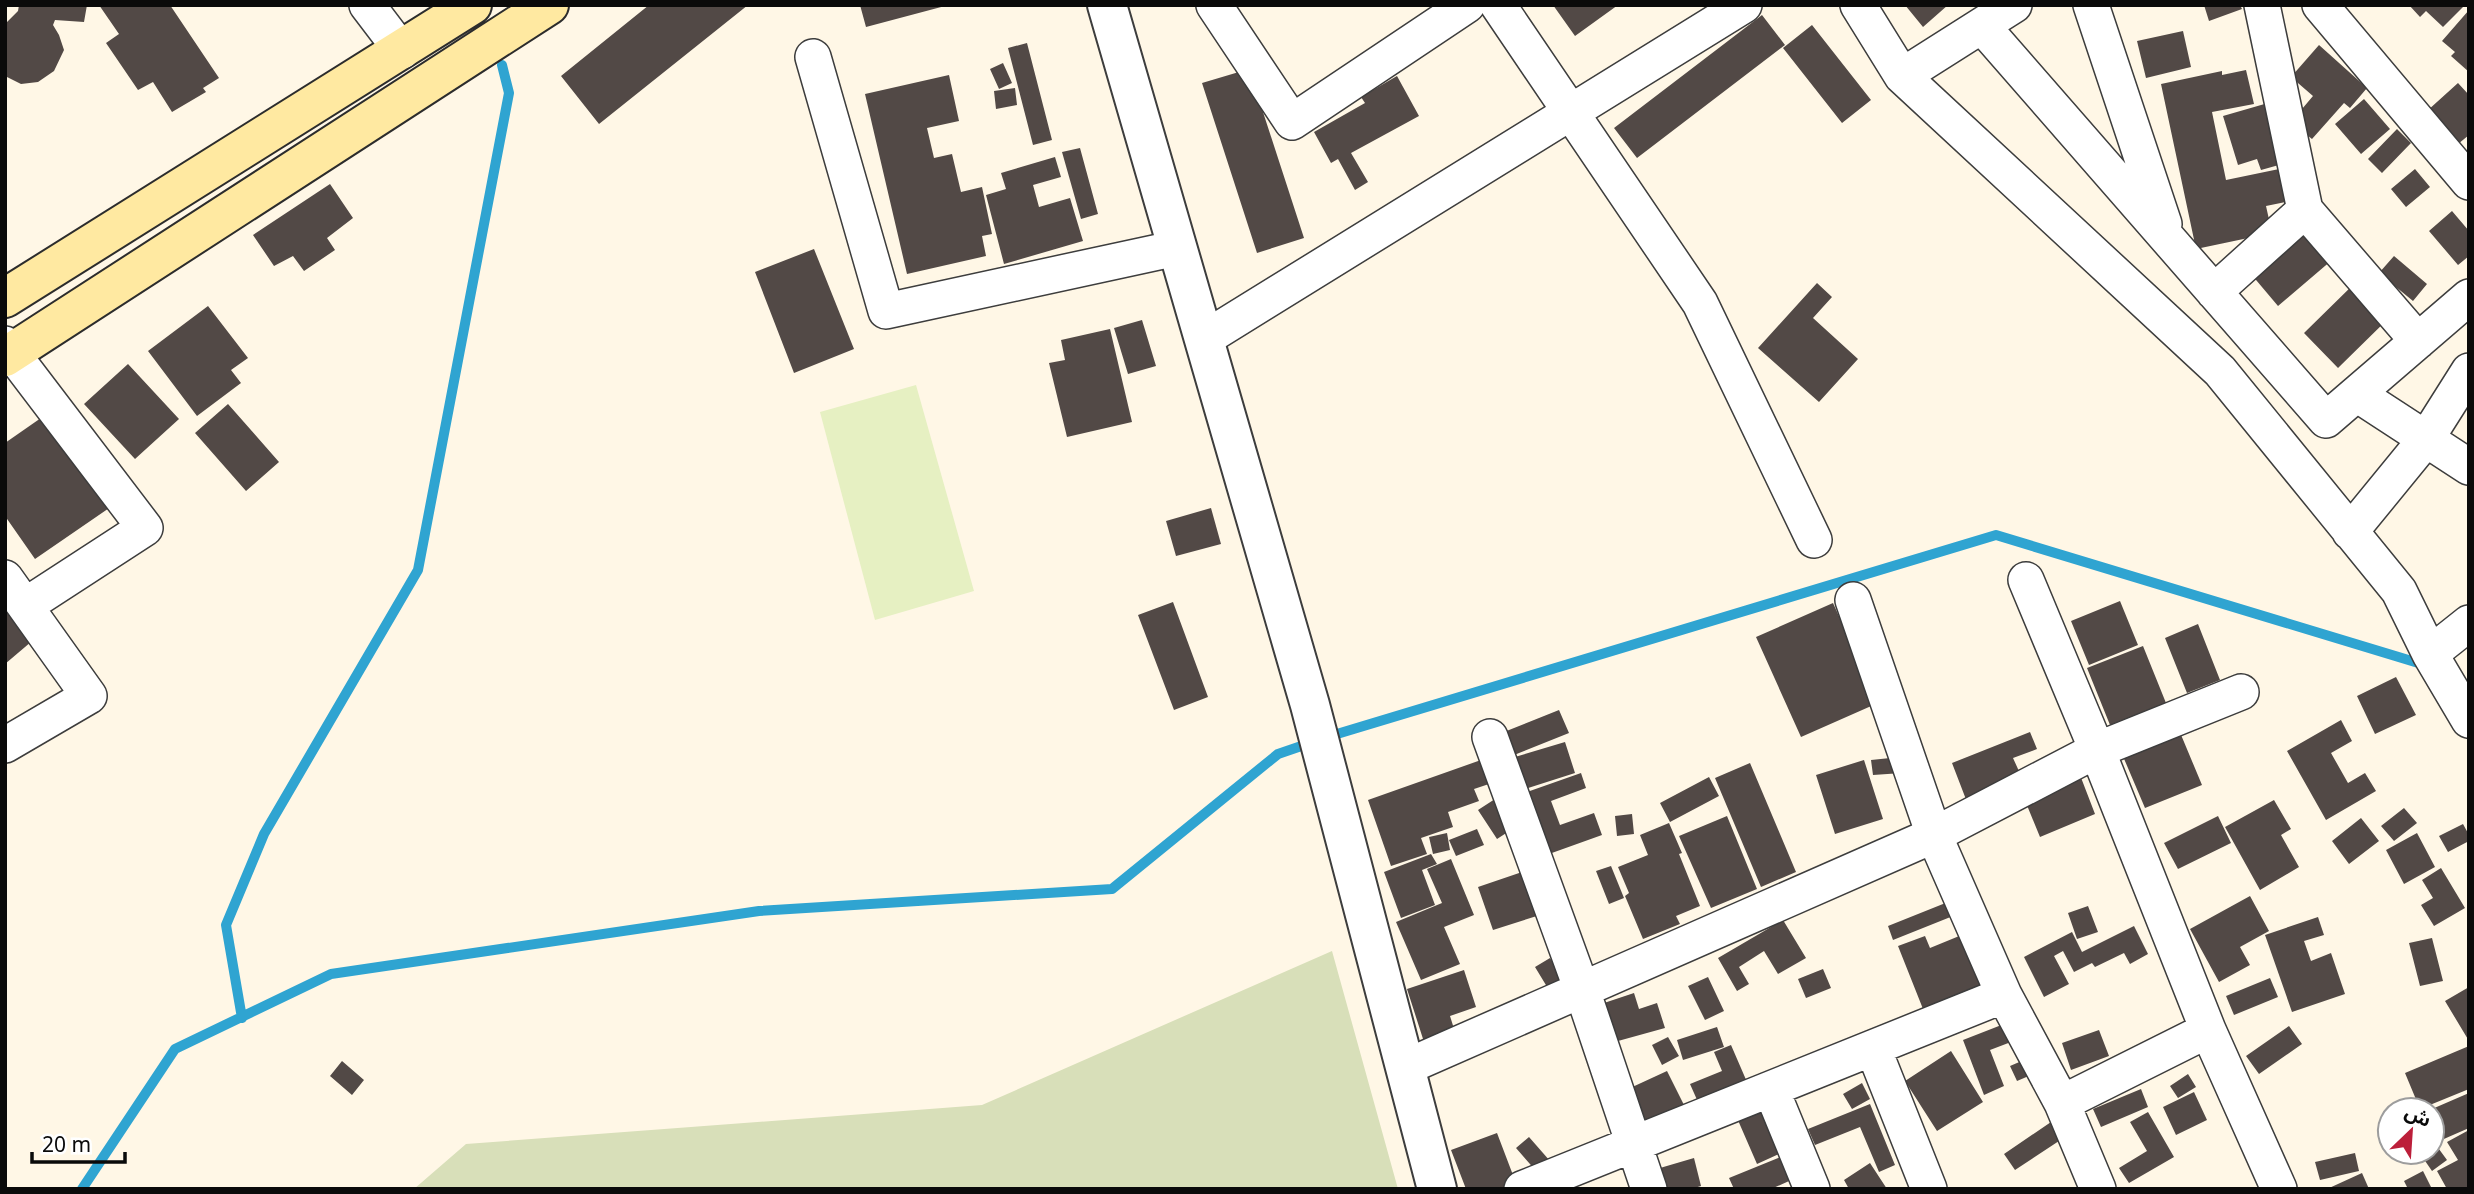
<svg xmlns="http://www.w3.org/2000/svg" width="2474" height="1194" font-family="Georgia,'Noto Sans Arabic',serif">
  <rect width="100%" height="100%" fill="#fff7e6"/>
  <!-- cemetery -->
  <path fill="#d8dfb9" d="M 1332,951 L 1398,1189 L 414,1189 L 466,1144 L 982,1105 Z"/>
  <!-- pitch -->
  <path fill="#e6f0c2" d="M 916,385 L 974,591 L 875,620 L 820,412 Z"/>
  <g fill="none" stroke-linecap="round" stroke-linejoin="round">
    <!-- stream -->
    <path stroke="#2fa4d1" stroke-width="10" d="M 1327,737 L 1996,535 L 2425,665
      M 242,1018 L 226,925 L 264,834 L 418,570 L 509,93 L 502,65
      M 82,1189 L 175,1049 L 331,974 L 759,911 L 1112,889 L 1278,754 L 1313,742"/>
  </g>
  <!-- building -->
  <path fill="#524946" d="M 19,5 L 87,5 L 84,22 L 55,20 L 53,25 L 59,35 L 64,50 L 54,71 L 38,82 L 21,84 L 5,76 L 5,24 L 18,11 Z
    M 99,5 L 170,5 L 219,78 L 203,88 L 206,92 L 172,112 L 153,82 L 138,90 L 106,43 L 119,34 Z
    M 649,5 L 748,5 L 599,124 L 561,76 Z
    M 860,5 L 945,5 L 945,6 L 866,27 Z
    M 1553,5 L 1618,5 L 1575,36 Z
    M 1905,5 L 1948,5 L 1923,27 Z
    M 2204,5 L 2240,5 L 2242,9 L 2209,21 Z
    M 2409,5 L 2465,5 L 2443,27 L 2426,11 L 2420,17 Z
    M 2469,10 L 2469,72 L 2451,56 L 2455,52 L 2442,41 Z
    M 1762,15 L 1785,45 L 1637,158 L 1614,128 Z
    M 1812,25 L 1871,100 L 1842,123 L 1783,48 Z
    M 2183,31 L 2191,67 L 2146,78 L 2137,41 Z
    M 1027,43 L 1052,140 L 1033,145 L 1008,48 Z
    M 2319,45 L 2367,88 L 2350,108 L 2344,103 L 2312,139 L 2291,122 L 2313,96 L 2291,77 Z
    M 1003,63 L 1012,83 L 999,89 L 990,69 Z
    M 1249,69 L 1304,238 L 1257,253 L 1202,83 Z
    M 2246,70 L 2254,104 L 2212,112 L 2226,180 L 2284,168 L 2291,201 L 2266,206 L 2272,233 L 2196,249 L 2161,84 L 2222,71 L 2222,75 Z
    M 949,75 L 959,121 L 927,128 L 934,158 L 952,154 L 961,192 L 982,187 L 992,234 L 982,236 L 986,256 L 907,274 L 865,94 Z
    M 1397,76 L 1419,116 L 1351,153 L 1368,182 L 1355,190 L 1338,159 L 1331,163 L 1314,132 L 1365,103 L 1361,97 Z
    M 2458,83 L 2469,95 L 2469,135 L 2458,144 L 2427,111 Z
    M 1015,88 L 1017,105 L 996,109 L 994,91 Z
    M 2364,99 L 2390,129 L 2361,154 L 2335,124 Z
    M 2268,103 L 2286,163 L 2261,170 L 2257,159 L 2238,165 L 2223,116 Z
    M 2397,129 L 2411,143 L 2382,173 L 2368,159 Z
    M 1080,148 L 1098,214 L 1081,219 L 1062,152 Z
    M 1055,157 L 1061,177 L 1033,185 L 1039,207 L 1070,198 L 1083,241 L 1004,264 L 986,195 L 1006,189 L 1001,173 Z
    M 2415,169 L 2430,187 L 2406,207 L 2391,189 Z
    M 330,184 L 353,218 L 327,238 L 335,250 L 304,271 L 293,256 L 274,266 L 253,235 Z
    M 2452,211 L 2469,231 L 2469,256 L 2458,265 L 2429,231 Z
    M 2306,229 L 2332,260 L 2278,306 L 2251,274 Z
    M 814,249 L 854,349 L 794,373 L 755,272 Z
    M 2394,256 L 2427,284 L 2413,301 L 2379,273 Z
    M 2358,280 L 2392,315 L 2338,368 L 2304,333 Z
    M 1817,283 L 1832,297 L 1813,318 L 1858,359 L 1819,402 L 1758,348 Z
    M 208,306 L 248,358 L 231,370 L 241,383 L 197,416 L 148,351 Z
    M 1142,320 L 1156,366 L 1128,374 L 1114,328 Z
    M 1110,329 L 1132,422 L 1067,437 L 1049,363 L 1065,360 L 1061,340 Z
    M 128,364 L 179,419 L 135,459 L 84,404 Z
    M 228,404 L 279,462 L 246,491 L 195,433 Z
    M 51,411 L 115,504 L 35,559 L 5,516 L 5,443 Z
    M 1211,508 L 1221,544 L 1176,556 L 1166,521 Z
    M 5,598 L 38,636 L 5,664 Z
    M 2120,601 L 2138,645 L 2089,665 L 2071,621 Z
    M 1173,602 L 1208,697 L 1174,710 L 1138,615 Z
    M 1833,603 L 1878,703 L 1801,737 L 1756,637 Z
    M 2198,624 L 2220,680 L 2187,693 L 2165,638 Z
    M 2143,646 L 2166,703 L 2110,725 L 2087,668 Z
    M 2396,677 L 2416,715 L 2375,734 L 2357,696 Z
    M 1559,710 L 1569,733 L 1514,755 L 1504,732 Z
    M 2341,720 L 2352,741 L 2331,753 L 2348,783 L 2365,773 L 2376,791 L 2326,820 L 2287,751 Z
    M 2179,730 L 2202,785 L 2145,808 L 2122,754 Z
    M 2030,732 L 2037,749 L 2013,758 L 2023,780 L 1967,802 L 1952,763 Z
    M 1565,742 L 1575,773 L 1525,789 L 1515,757 Z
    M 1900,757 L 1902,773 L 1873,775 L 1871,760 Z
    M 1481,760 L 1489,784 L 1474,789 L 1479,801 L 1448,812 L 1453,827 L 1421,838 L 1427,854 L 1391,866 L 1368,800 Z
    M 1864,760 L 1883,819 L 1835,834 L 1816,775 Z
    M 1750,763 L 1796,872 L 1761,887 L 1715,778 Z
    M 1581,773 L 1586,788 L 1551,801 L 1560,825 L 1594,813 L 1602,835 L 1549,854 L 1527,792 Z
    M 2080,775 L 2095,814 L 2040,837 L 2024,798 Z
    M 1709,777 L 1719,796 L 1670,822 L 1660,803 Z
    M 1495,799 L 1514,828 L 1497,839 L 1478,810 Z
    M 2274,800 L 2291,829 L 2281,835 L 2299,867 L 2260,890 L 2225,827 Z
    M 2404,808 L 2417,823 L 2394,841 L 2381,826 Z
    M 1632,814 L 1634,834 L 1617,836 L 1615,816 Z
    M 1727,816 L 1757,889 L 1711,908 L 1679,836 Z
    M 2218,816 L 2231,843 L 2178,869 L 2164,843 Z
    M 2361,818 L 2379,841 L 2349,864 L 2332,841 Z
    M 1669,823 L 1682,853 L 1679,854 L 1700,906 L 1676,916 L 1680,924 L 1643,939 L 1625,896 L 1629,893 L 1618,867 L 1648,855 L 1640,835 Z
    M 2463,824 L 2469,835 L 2469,841 L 2448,852 L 2439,836 Z
    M 1477,829 L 1484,845 L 1456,856 L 1449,840 Z
    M 1447,833 L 1450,850 L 1433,854 L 1429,837 Z
    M 2417,833 L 2435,867 L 2404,884 L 2386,850 Z
    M 1431,854 L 1437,864 L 1422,870 L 1435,905 L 1401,918 L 1384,872 Z
    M 1451,859 L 1474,915 L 1444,927 L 1460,964 L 1421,980 L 1396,922 L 1442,903 L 1427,869 Z
    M 1611,866 L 1624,898 L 1609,904 L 1596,871 Z
    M 2441,868 L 2465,908 L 2434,926 L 2421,905 L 2433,898 L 2422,880 Z
    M 1525,871 L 1540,915 L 1493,930 L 1478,887 Z
    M 2250,896 L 2269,931 L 2240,947 L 2250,965 L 2219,982 L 2190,929 Z
    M 1948,902 L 1953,916 L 1893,940 L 1888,926 Z
    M 2088,906 L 2098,932 L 2077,939 L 2068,913 Z
    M 2318,917 L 2324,935 L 2304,941 L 2311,961 L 2331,953 L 2345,994 L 2292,1012 L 2265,935 Z
    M 1783,920 L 1806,958 L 1778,974 L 1764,951 L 1739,967 L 1749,984 L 1737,991 L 1718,958 Z
    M 2134,926 L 2148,954 L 2130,964 L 2124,953 L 2095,967 L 2092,963 L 2074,972 L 2063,951 L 2054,956 L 2069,984 L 2044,997 L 2024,957 L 2072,932 L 2082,952 Z
    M 1969,932 L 1992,987 L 1925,1014 L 1898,946 L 1925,936 L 1930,948 Z
    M 2432,938 L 2443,981 L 2420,986 L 2409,943 Z
    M 1550,958 L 1567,986 L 1552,995 L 1535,967 Z
    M 1823,969 L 1831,988 L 1806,998 L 1798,979 Z
    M 1464,970 L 1476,1007 L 1450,1016 L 1455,1032 L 1424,1042 L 1407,989 Z
    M 1708,977 L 1724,1011 L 1705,1020 L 1688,986 Z
    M 2270,978 L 2278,997 L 2234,1015 L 2226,996 Z
    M 2469,987 L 2469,1041 L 2445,1001 Z
    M 1634,993 L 1639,1009 L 1657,1003 L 1665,1028 L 1618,1041 L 1604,1003 Z
    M 2004,1024 L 2011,1042 L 1990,1050 L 2004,1086 L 1984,1095 L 1963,1040 Z
    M 2289,1026 L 2302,1044 L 2259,1074 L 2246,1056 Z
    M 1717,1027 L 1724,1047 L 1683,1060 L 1677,1040 Z
    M 2099,1030 L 2109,1056 L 2071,1070 L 2062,1043 Z
    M 1668,1037 L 1679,1056 L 1662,1065 L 1652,1045 Z
    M 1731,1045 L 1747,1082 L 1698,1102 L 1690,1084 L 1722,1071 L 1714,1052 Z
    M 2469,1046 L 2469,1089 L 2420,1109 L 2405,1073 Z
    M 1951,1051 L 1983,1102 L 1937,1131 L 1905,1081 Z
    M 2031,1057 L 2038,1072 L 2017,1081 L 2010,1066 Z
    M 342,1061 L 364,1080 L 352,1095 L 330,1076 Z
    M 1667,1071 L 1684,1105 L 1644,1124 L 1628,1089 Z
    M 2188,1074 L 2196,1087 L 2178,1098 L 2170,1086 Z
    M 1862,1083 L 1870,1099 L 1852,1109 L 1843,1094 Z
    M 2141,1089 L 2148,1107 L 2101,1127 L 2093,1109 Z
    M 2194,1092 L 2207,1120 L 2176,1135 L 2163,1107 Z
    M 2469,1093 L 2469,1110 L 2467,1111 L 2469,1128 L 2437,1142 L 2432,1130 L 2432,1109 Z
    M 1870,1104 L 1895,1165 L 1879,1172 L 1860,1127 L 1815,1145 L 1808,1129 Z
    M 1763,1107 L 1783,1152 L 1757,1164 L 1737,1118 Z
    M 2148,1112 L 2174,1157 L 2129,1183 L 2119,1168 L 2147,1151 L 2130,1122 Z
    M 2390,1121 L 2390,1146 L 2377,1131 Z
    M 2051,1122 L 2062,1139 L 2015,1170 L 2004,1154 Z
    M 2469,1130 L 2469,1189 L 2447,1189 L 2437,1171 L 2458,1160 L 2447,1142 Z
    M 1497,1133 L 1516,1183 L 1500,1189 L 1466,1189 L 1451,1150 Z
    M 1529,1137 L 1550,1161 L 1537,1172 L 1516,1148 Z
    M 2436,1145 L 2447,1160 L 2432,1171 L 2421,1155 L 2426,1152 L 2432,1152 L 2432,1147 Z
    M 2355,1153 L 2359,1171 L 2320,1180 L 2315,1162 Z
    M 1788,1154 L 1798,1177 L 1771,1189 L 1734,1189 L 1729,1178 Z
    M 1694,1158 L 1701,1186 L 1691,1189 L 1666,1189 L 1660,1168 Z
    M 1870,1163 L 1887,1189 L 1849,1189 L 1844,1180 Z
    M 2423,1171 L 2432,1189 L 2408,1189 L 2404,1181 Z
    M 2362,1173 L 2369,1189 L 2327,1189 Z"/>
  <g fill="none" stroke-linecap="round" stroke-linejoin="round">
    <defs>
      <path id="minor" d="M 367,5 L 402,51
        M 1214,5 L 1292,122 L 1467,5
        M 1498,5 L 1700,303 L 1814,540
        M 1858,5 L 1902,76 L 2220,371 L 2399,591 L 2430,654 L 2469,720
        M 2091,5 L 2164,224
        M 2262,5 L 2305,210 L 2418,341
        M 2320,5 L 2469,182
        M 1983,27 L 2326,420 L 2469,297
        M 813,57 L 886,311 L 1177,248
        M 1902,76 L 2014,5
        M 2214,292 L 2305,210
        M 1204,339 L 1744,5
        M 5,344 L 145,528 L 25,606
        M 2357,394 L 2469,467
        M 2350,532 L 2426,439 L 2469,371
        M 5,578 L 89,696 L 5,745
        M 2026,580 L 2097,750 L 2208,1030
        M 1853,600 L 1934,835 L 2097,750 L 2241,692
        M 2430,654 L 2469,623
        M 1490,737 L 1582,990 L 1649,1189
        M 1873,1048 L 1929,1189
        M 1406,1067 L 1934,835 L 2004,995 L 2062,1103 L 2098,1189
        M 1771,1089 L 1812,1189
        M 2062,1103 L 2208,1030 L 2279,1189
        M 1522,1189 L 2004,995"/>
      <path id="tertiary" d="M 1107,5 L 1310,705 L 1437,1189"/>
      <path id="secondary" d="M 5,298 L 472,5
        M 5,357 L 549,5"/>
    </defs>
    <!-- minor casing -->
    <use href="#minor" stroke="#3d3d3d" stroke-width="38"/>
    <!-- tertiary casing -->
    <use href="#tertiary" stroke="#3d3d3d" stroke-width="42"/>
    <!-- secondary casing -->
    <use href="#secondary" stroke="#2c2c2c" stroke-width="42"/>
    <!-- minor -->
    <use href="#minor" stroke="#fff" stroke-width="35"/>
    <!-- tertiary -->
    <use href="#tertiary" stroke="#fff" stroke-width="38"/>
    <!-- secondary -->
    <use href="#secondary" stroke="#ffe9a1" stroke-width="38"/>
  </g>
  <!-- border -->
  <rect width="2474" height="1194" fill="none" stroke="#0a0a0a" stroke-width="14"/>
  <!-- north arrow -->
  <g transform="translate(2411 1131) rotate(25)"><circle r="33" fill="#ffffff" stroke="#9d9d9d" stroke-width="2"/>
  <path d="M0-5L12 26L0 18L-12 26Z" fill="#bc1f3a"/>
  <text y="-10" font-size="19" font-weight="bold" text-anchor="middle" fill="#0a0a0a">ش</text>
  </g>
  <!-- scale -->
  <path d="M32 1152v10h93v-10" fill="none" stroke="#0a0a0a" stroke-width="3.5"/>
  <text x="42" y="1152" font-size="21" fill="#0a0a0a" stroke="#ffffff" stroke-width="5" paint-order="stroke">20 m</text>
</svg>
